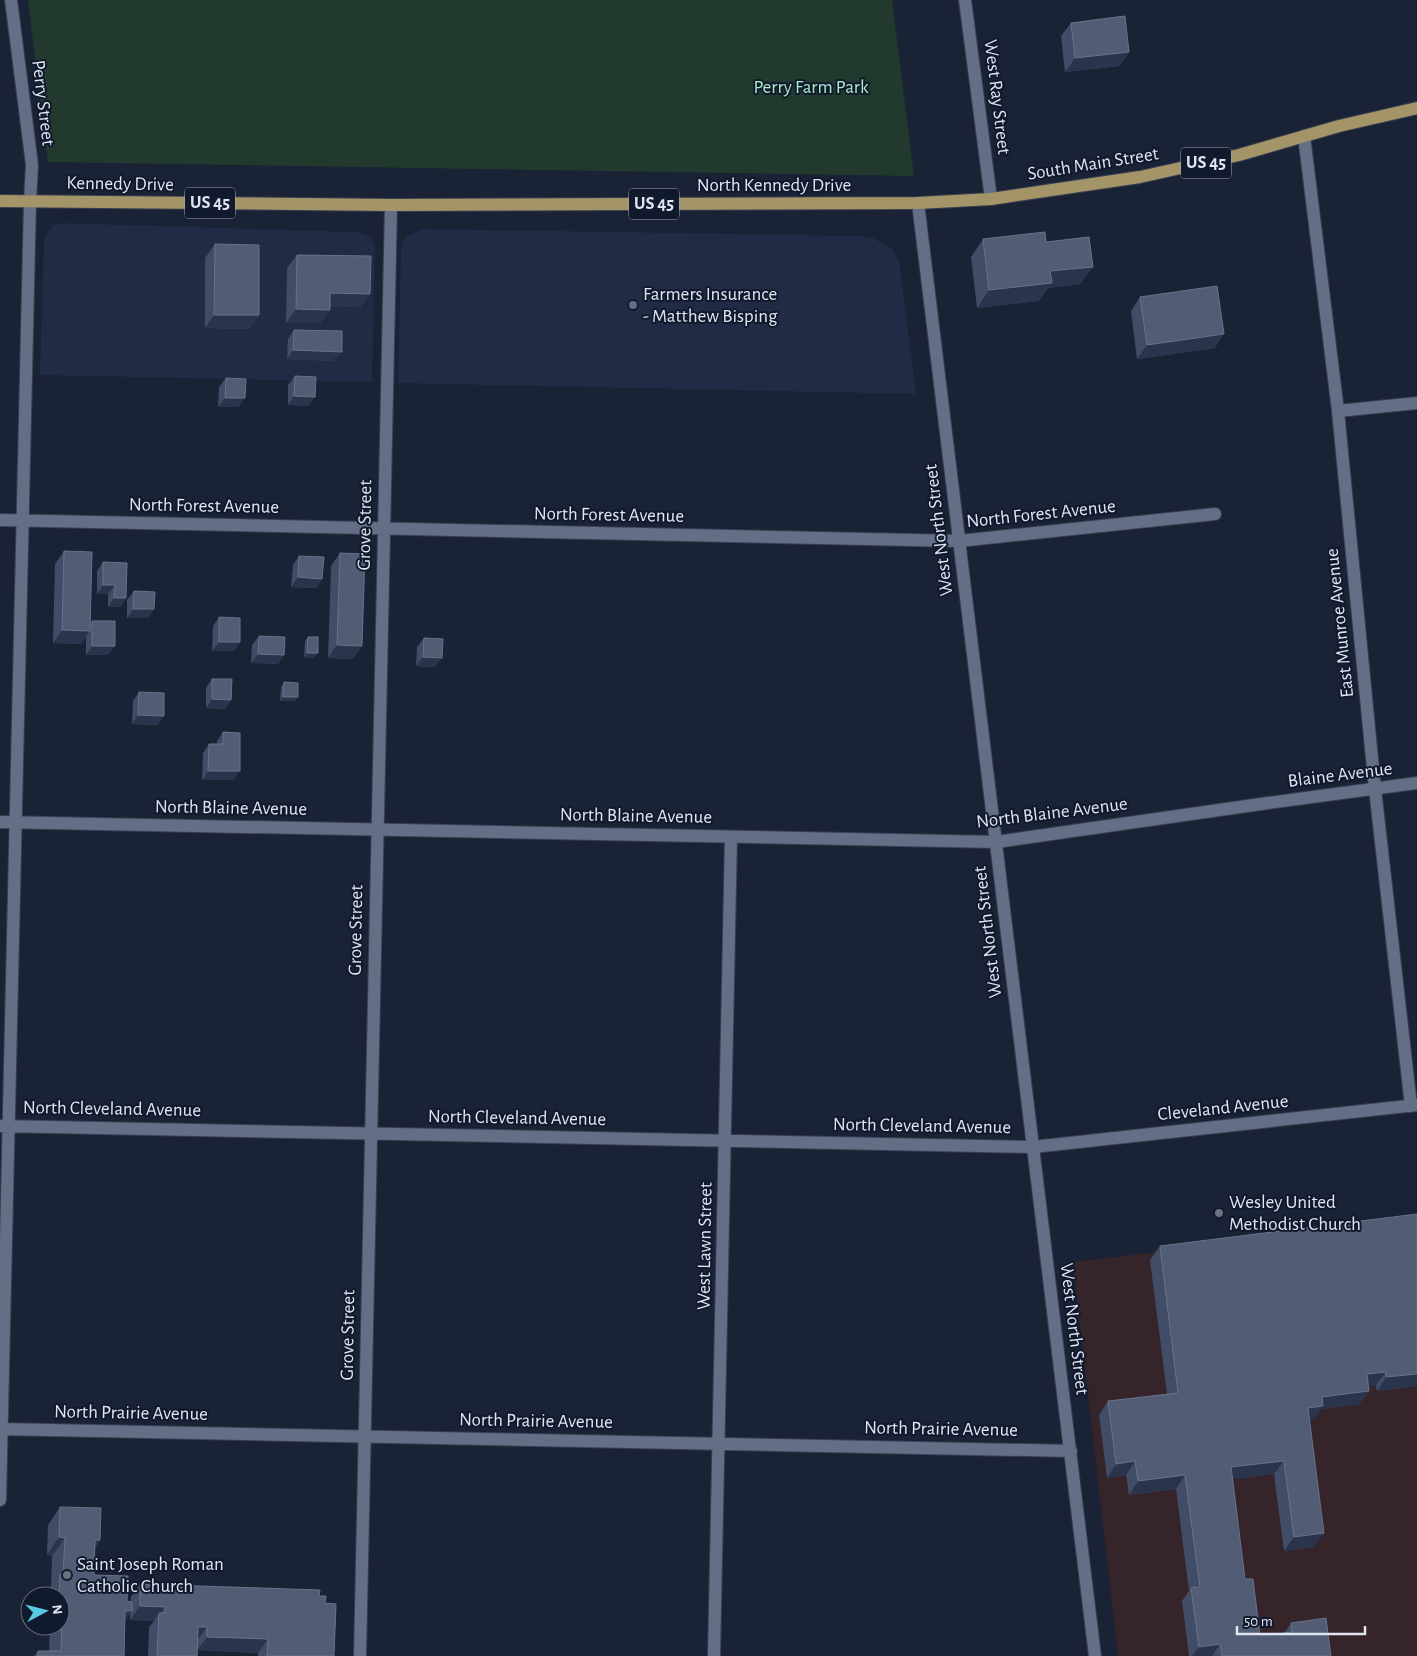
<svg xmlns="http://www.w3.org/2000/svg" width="1417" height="1656" font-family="'Alegreya Sans',sans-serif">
  <rect width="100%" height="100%" fill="#1a2236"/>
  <!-- built -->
  <path fill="#212b45" d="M 61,223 L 353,232 L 361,233 L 369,237 L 374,243 L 375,249 L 372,382 L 40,375 L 44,242 L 47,233 L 53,225 Z
    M 424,229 L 861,236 L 873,238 L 893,250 L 899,261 L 916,394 L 398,383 L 401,252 L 403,241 L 407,236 Z"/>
  <!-- education -->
  <path fill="#36242b" d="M 1417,1221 L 1417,1656 L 1118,1656 L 1073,1262 Z"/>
  <!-- park -->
  <path fill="#223a2e" d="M 28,0 L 892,0 L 914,176 L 48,162 Z"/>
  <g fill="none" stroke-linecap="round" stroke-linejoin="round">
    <defs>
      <path id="minor" d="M 965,0 L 991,199
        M 1304,136 L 1338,411 L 1375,789 L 1411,1106
        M 1338,411 L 1417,403
        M 0,520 L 959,541 L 1215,514
        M 0,822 L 996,842 L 1268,803 L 1417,783
        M 0,1126 L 1033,1147 L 1417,1105
        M 0,1429 L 1071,1451
        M 0,1500 L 30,201 L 32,165 L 11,0
        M 360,1656 L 391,205
        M 714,1656 L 731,837"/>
      <path id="secondary" d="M 918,203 L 1095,1656"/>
      <path id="primary" d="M 0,201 L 391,205 L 918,203 L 991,199 L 1140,177 L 1239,155 L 1339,126 L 1417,108"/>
    </defs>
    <!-- minor casing -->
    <use href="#minor" stroke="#393f50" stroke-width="14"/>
    <!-- secondary casing -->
    <use href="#secondary" stroke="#393f50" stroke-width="14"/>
    <!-- primary casing -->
    <use href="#primary" stroke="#393f50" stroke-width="14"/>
    <!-- minor -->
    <use href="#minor" stroke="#646e86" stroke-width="12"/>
    <!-- secondary -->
    <use href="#secondary" stroke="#646e86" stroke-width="12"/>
    <!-- primary -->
    <use href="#primary" stroke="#a39568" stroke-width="12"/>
  </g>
  <!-- wall -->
  <path fill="#414c66" d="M 1071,23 L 1129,52 L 1119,66 L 1065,72 L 1061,36 Z
    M 983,239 L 1046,242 L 1093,267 L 1080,284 L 1048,288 L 1039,301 L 977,308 L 971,257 Z
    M 215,244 L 259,315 L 249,329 L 205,328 L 205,258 Z
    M 297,255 L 370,294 L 360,307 L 330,306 L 330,310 L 320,323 L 286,323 L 287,268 Z
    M 1140,297 L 1215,348 L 1137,359 L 1131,311 Z
    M 294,330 L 335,361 L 287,359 L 288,339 Z
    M 295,376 L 309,406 L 288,405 L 288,385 Z
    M 226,378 L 239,407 L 218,407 L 219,387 Z
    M 64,551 L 90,624 L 92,621 L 108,655 L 86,655 L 86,637 L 81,644 L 53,643 L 55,564 Z
    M 340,553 L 353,659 L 328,658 L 331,566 Z
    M 299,556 L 322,579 L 316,588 L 291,587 L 293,565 Z
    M 103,562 L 126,598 L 120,607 L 108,607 L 108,594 L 97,594 L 97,571 Z
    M 134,591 L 154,609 L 148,618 L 127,618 L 127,600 Z
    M 219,617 L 240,642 L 234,651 L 212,651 L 213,626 Z
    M 259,636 L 284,655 L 278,664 L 251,663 L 252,645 Z
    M 308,637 L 314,658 L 304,657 L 305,641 Z
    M 424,638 L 435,667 L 416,666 L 417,647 Z
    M 212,679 L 231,700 L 225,709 L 206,708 L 206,688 Z
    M 284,682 L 295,701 L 280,701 L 281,687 Z
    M 139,692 L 164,716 L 157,725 L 132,724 L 133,701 Z
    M 223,732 L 234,780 L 202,780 L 203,753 L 209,744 L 217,744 L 217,741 Z
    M 1160,1246 L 1417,1386 L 1377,1391 L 1376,1385 L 1368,1386 L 1369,1391 L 1359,1404 L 1321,1409 L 1314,1419 L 1309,1420 L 1314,1547 L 1284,1551 L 1274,1474 L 1233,1479 L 1245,1579 L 1260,1636 L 1284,1633 L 1291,1623 L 1331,1656 L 1189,1656 L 1182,1601 L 1189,1591 L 1176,1489 L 1129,1495 L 1126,1475 L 1107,1478 L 1099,1415 L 1108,1401 L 1167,1394 L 1150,1260 Z
    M 60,1507 L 100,1540 L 95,1548 L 94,1575 L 127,1601 L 131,1602 L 131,1597 L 140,1584 L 319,1596 L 325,1603 L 334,1656 L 258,1656 L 258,1653 L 197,1650 L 197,1656 L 148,1656 L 149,1627 L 154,1621 L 130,1620 L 130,1613 L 125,1621 L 124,1656 L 34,1656 L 38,1651 L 49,1651 L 50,1626 L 60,1626 L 60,1596 L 47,1596 L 47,1592 L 51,1587 L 52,1556 L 47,1555 L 48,1525 Z"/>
  <!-- shaded-wall -->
  <path fill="#2a344c" d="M 1129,52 L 1119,66 L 1065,72 L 1075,58 Z
    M 1093,267 L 1080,284 L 1048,288 L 1039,301 L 977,308 L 989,290 L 1050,271 Z
    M 330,293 L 370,294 L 360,307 L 321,306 Z
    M 296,309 L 330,310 L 320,323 L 286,323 Z
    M 214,315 L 259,315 L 249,329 L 205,328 Z
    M 1224,334 L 1215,348 L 1137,359 L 1147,345 Z
    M 293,350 L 342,352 L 335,361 L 287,359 Z
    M 294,396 L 315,397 L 309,406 L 288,405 Z
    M 225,398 L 245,398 L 239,407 L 218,407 Z
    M 298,577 L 322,579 L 316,588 L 291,587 Z
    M 103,585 L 115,585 L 108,594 L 97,594 Z
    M 114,598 L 126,598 L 120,607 L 108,607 Z
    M 133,609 L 154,609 L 148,618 L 127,618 Z
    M 62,630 L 90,631 L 81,644 L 53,643 Z
    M 219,642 L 240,642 L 234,651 L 212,651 Z
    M 337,645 L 362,646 L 353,659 L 328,658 Z
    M 92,646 L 115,646 L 108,655 L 86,655 Z
    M 307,653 L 318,653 L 314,658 L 304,657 Z
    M 258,654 L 284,655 L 278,664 L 251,663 Z
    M 423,657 L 442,658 L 435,667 L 416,666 Z
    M 283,697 L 298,697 L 295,701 L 280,701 Z
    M 212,699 L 231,700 L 225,709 L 206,708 Z
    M 138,715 L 164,716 L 157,725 L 132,724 Z
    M 208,771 L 240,771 L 234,780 L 202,780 Z
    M 1386,1372 L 1376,1385 L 1357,1388 L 1367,1374 Z
    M 1417,1374 L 1417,1386 L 1377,1391 L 1386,1377 Z
    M 1369,1391 L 1359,1404 L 1321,1409 L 1314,1419 L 1298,1421 L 1308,1408 L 1322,1397 Z
    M 1135,1461 L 1126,1475 L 1107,1478 L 1116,1464 Z
    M 1284,1461 L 1274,1474 L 1222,1481 L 1231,1467 Z
    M 1185,1475 L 1176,1489 L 1129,1495 L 1138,1481 Z
    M 1324,1533 L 1314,1547 L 1284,1551 L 1294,1537 Z
    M 59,1537 L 65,1538 L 52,1556 L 47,1555 Z
    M 95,1540 L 100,1540 L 87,1558 Z
    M 140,1606 L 165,1607 L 159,1616 L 159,1613 L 154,1621 L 130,1620 Z
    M 125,1611 L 132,1611 L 119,1629 Z
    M 198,1627 L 207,1627 L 197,1641 Z
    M 207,1637 L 268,1639 L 258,1653 L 197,1650 Z
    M 1220,1644 L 1212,1656 L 1192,1656 L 1199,1647 Z"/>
  <!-- building -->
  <path fill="#525c75" stroke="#687289" d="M 1125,16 L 1129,52 L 1075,58 L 1071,23 Z
    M 1045,232 L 1046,242 L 1089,237 L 1093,267 L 1050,271 L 1052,283 L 989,290 L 983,239 Z
    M 215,244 L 259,245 L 259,315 L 214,315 Z
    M 297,255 L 371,256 L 370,294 L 330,293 L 330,310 L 296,309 Z
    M 1217,286 L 1224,334 L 1147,345 L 1140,297 Z
    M 294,330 L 342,331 L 342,352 L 293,350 Z
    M 295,376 L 316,377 L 315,397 L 294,396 Z
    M 226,378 L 246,379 L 245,398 L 225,398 Z
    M 64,551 L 92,552 L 90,631 L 62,630 Z
    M 340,553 L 365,554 L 362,646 L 337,645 Z
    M 299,556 L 324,557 L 322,579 L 298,577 Z
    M 103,562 L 127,563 L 126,598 L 114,598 L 115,585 L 103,585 Z
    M 134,591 L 155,592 L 154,609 L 133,609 Z
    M 219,617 L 240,618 L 240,642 L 219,642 Z
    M 92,621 L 115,621 L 115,646 L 92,646 Z
    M 259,636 L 285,637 L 284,655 L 258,654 Z
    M 308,637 L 318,637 L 318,653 L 307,653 Z
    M 424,638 L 443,639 L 442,658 L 423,657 Z
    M 212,679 L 232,679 L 231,700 L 212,699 Z
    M 284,682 L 298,683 L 298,697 L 283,697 Z
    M 139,692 L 164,693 L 164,716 L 138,715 Z
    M 223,732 L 240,733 L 240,771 L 208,771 L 209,744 L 223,744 Z
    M 1417,1214 L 1417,1374 L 1386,1377 L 1386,1372 L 1367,1374 L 1369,1391 L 1322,1397 L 1323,1406 L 1308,1408 L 1324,1533 L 1294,1537 L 1284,1461 L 1231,1467 L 1245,1579 L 1253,1579 L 1260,1636 L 1292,1632 L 1291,1623 L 1326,1618 L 1331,1656 L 1222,1656 L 1220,1644 L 1199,1647 L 1191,1588 L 1200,1587 L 1185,1475 L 1138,1481 L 1135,1461 L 1116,1464 L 1108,1401 L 1178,1393 L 1160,1246 Z
    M 60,1507 L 101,1508 L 100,1540 L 95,1540 L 94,1575 L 128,1576 L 127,1601 L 132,1602 L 132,1611 L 125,1611 L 124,1656 L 38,1656 L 38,1651 L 61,1651 L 62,1608 L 60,1608 L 60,1596 L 59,1596 L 60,1574 L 63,1574 L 65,1538 L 59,1537 Z
    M 140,1584 L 320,1590 L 319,1596 L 326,1596 L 325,1603 L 336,1604 L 334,1656 L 267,1656 L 268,1639 L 207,1637 L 207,1627 L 198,1627 L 197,1656 L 157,1656 L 159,1613 L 165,1613 L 165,1607 L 140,1606 Z"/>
  <!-- markers -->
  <circle fill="#5c6f8a" stroke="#11192c" stroke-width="2" cx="633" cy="305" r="5"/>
  <g fill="#6b7280" stroke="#11192c" stroke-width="2">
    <circle cx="1219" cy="1213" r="5"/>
    <circle cx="67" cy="1575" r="5"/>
  </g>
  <g text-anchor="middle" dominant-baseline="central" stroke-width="4" stroke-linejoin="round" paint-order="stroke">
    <!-- shield labels -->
    <g fill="#11192c" stroke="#a1a8b7" stroke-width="1">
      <rect x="1181" y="147.5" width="50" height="31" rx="4"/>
      <rect x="185" y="187.5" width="50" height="31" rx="4"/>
      <rect x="629" y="188.5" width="50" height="31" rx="4"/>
    </g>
    <g font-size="18" font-weight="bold" fill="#dfe5f3">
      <text x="1206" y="163">US 45</text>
      <text x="210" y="203">US 45</text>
      <text x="654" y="204">US 45</text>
    </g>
    <!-- park labels -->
    <g font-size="19" fill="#aaeac9" stroke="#11192c">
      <text x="811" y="87">Perry Farm Park</text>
    </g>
    <!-- street labels -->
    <g font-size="19" fill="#dfe5f3" stroke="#11192c">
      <text transform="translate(997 97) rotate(83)">West Ray Street</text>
      <text transform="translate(43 103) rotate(83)">Perry Street</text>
      <text transform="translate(1093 164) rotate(-9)">South Main Street</text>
      <text transform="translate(120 184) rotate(1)">Kennedy Drive</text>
      <text x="774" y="185">North Kennedy Drive</text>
      <text transform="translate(204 506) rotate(1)">North Forest Avenue</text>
      <text transform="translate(1041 514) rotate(-6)">North Forest Avenue</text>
      <text transform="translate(609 515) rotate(1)">North Forest Avenue</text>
      <text transform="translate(365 525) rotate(-89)">Grove Street</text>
      <text transform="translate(939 530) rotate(-97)">West North Street</text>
      <text transform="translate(1340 623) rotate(-96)">East Munroe Avenue</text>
      <text transform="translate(1340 775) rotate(-7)">Blaine Avenue</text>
      <text transform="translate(231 808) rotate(1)">North Blaine Avenue</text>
      <text transform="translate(1052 813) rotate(-7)">North Blaine Avenue</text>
      <text transform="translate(636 816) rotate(1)">North Blaine Avenue</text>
      <text transform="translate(356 930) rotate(-89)">Grove Street</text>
      <text transform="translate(988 932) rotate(-97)">West North Street</text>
      <text transform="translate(1223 1108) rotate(-6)">Cleveland Avenue</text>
      <text transform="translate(112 1109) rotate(1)">North Cleveland Avenue</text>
      <text transform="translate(517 1118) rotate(1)">North Cleveland Avenue</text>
      <text transform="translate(922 1126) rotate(1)">North Cleveland Avenue</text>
      <text transform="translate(705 1246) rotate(-89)">West Lawn Street</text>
      <text transform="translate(1074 1329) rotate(83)">West North Street</text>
      <text transform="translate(348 1335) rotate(-89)">Grove Street</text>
      <text transform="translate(131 1413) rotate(1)">North Prairie Avenue</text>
      <text transform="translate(536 1421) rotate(1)">North Prairie Avenue</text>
      <text transform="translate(941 1429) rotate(1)">North Prairie Avenue</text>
    </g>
    <!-- poi labels -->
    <g font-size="19" fill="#dfe5f3" stroke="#11192c" text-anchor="start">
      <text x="643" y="294">Farmers Insurance<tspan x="643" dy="22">- Matthew Bisping</tspan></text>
      <text x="1229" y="1202">Wesley United<tspan x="1229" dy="22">Methodist Church</tspan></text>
      <text x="77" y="1564">Saint Joseph Roman<tspan x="77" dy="22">Catholic Church</tspan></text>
    </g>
  </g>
  <!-- north arrow -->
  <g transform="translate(45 1611) rotate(83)"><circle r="24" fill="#11192c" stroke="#636b7c"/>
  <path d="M0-4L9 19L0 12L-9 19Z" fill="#57c9e3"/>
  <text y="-8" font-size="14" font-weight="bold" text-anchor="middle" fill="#dfe5f3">N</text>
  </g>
  <!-- scale -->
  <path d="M1237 1626v8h128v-8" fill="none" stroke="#dfe5f3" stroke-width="2.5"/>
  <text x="1244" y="1626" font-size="15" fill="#dfe5f3" stroke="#11192c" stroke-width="4" paint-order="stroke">50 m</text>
</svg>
